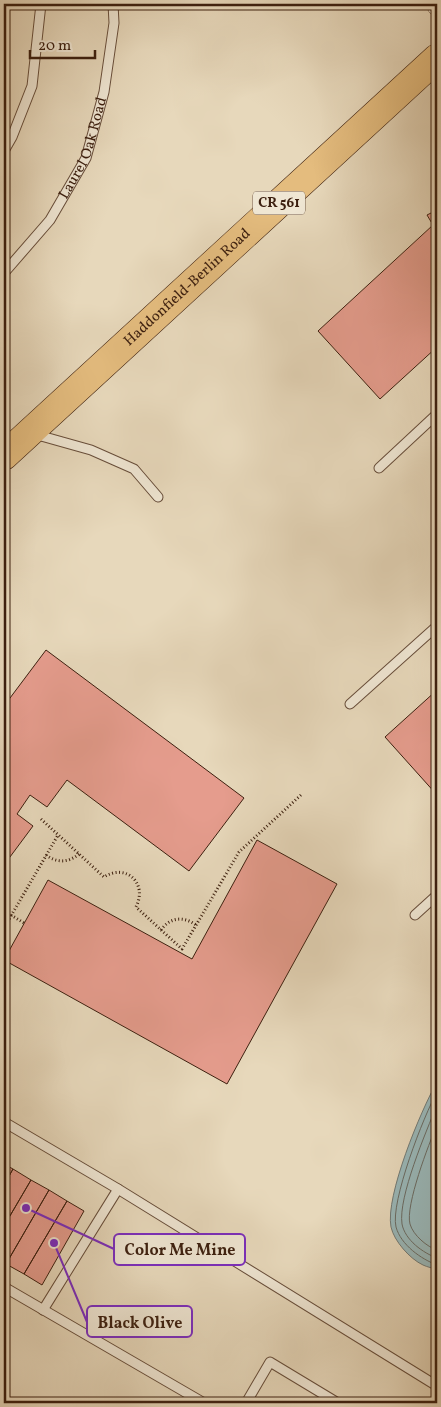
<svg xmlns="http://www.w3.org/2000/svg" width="441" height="1407" font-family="Vollkorn,serif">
  <rect width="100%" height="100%" fill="#e7d8bb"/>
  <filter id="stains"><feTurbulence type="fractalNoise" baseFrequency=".004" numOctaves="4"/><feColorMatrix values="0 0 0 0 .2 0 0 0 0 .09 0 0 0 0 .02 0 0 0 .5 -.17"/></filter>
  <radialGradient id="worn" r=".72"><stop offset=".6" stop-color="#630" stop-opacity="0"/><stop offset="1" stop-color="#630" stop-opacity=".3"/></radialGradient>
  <!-- water -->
  <path fill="#9ab8b9" stroke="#747b75" d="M 437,1082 L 437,1270 C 433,1268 427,1267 423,1265 C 410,1259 394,1241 391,1227 C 385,1196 421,1110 437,1082 Z"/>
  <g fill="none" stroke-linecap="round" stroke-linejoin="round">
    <!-- shore -->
    <path stroke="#6b6c64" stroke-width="1" d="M 437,1092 C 424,1115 390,1202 396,1227 C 401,1245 421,1259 437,1265
      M 437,1105 C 426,1132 398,1197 402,1224 C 405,1240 423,1253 437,1258
      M 437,1125 C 429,1143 405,1206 410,1224 C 413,1235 427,1247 437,1250"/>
  </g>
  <!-- building -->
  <path fill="#e59c8d" stroke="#3c1f0f" d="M 437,210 L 437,347 L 380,399 L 318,331 L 433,225 L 427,215 Z
    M 46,650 L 244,798 L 189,871 L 67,780 L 47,807 L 30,795 L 17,814 L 33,826 L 4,865 L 4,706 Z
    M 437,690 L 437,795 L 385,737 Z
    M 257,840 L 337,884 L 227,1084 L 4,960 L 48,880 L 192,959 Z
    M 4,1164 L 13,1169 L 4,1185 Z
    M 13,1169 L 31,1180 L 4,1226 L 4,1185 Z
    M 31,1180 L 49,1190 L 6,1264 L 4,1263 L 4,1226 Z
    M 49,1190 L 67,1201 L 24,1274 L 6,1264 Z
    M 67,1201 L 84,1211 L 42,1285 L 24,1274 Z"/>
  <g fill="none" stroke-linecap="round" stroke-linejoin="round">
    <defs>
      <g id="lane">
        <path d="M 4,151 L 12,137 L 32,86 L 41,4"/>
        <path id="s1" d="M 4,273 L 50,220 L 86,158 L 104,92 L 114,23 L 113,4"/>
        <path d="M 34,434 L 91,450 L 134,469 L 158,497"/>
        <path d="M 379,468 L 437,414"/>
        <path d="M 350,704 L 437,626"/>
        <path d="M 415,915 L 437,895"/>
        <path d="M 4,1122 L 118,1189 L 437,1386"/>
        <path d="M 4,1287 L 204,1403"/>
        <path d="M 43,1310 L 118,1189"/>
        <path d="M 246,1403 L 270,1362 L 338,1403"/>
      </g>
      <path id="street" d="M 435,4 L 437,7"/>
      <g id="primary">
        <path id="s2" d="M 4,456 L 437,58"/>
      </g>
    </defs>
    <!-- lane casing -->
    <use href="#lane" stroke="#674d3a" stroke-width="11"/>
    <!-- street casing -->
    <use href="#street" stroke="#674d3a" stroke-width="19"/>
    <!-- primary casing -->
    <use href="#primary" stroke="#3c1f0f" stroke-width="29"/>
    <!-- path -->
    <path stroke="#3c1f0f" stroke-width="3" stroke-dasharray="1 2.5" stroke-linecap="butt" d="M 41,819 L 104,877 C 126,863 148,883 136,907 L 182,949 L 239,852 L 302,794
      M 46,855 C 57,863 68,863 79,854
      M 11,915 L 24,923
      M 4,928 L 58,835
      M 161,930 C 170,917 184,916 196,925"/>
    <!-- lane -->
    <use href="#lane" stroke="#efe6d3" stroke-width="9"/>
    <!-- street -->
    <use href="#street" stroke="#efe6d3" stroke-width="18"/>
    <!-- primary -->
    <use href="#primary" stroke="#e4bc7e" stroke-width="28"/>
  </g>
  <g text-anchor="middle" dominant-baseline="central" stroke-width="4" stroke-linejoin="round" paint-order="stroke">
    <!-- shield labels -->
    <rect fill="#efe6d3" stroke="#725b4a" stroke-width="1" x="253" y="191.5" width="52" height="23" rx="4"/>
    <g font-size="14" font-weight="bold" fill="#3c1f0f">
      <text x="279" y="203">CR 561</text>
    </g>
    <!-- street labels -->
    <g font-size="15" fill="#3c1f0f" stroke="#efe6d3">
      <text stroke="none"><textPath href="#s1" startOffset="150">Laurel Oak Road</textPath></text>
      <text stroke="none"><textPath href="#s2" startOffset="249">Haddonfield-Berlin Road</textPath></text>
    </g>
  </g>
  <!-- callouts -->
  <path fill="none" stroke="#7b2cbf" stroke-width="2" d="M26 1208L114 1249M54 1243L87 1322"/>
  <g fill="#7b2cbf" stroke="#efe6d3" stroke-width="2">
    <circle cx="26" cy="1208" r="5"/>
    <circle cx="54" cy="1243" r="5"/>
  </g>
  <g fill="#efe6d3" stroke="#7b2cbf" stroke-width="2">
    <rect x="114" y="1234" width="131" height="31" rx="5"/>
    <rect x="87" y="1306" width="105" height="31" rx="5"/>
  </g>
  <g font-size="16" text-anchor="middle" font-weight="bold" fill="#3c1f0f">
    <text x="180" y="1255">Color Me Mine</text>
    <text x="140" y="1328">Black Olive</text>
  </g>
  <!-- margin -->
  <rect width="441" height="1407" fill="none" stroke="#e7d8bb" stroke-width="20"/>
  <rect x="5" y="5" width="431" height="1397" fill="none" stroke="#3c1f0f" stroke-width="2.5"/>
  <rect x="10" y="10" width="421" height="1387" fill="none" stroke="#3c1f0f"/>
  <!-- scale -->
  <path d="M30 50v8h65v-8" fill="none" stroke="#3c1f0f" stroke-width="2.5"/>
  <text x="38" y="50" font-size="15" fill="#3c1f0f" stroke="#efe6d3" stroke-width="4" paint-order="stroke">20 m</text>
  <rect width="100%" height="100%" filter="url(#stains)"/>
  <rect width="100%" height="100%" fill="url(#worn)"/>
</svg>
